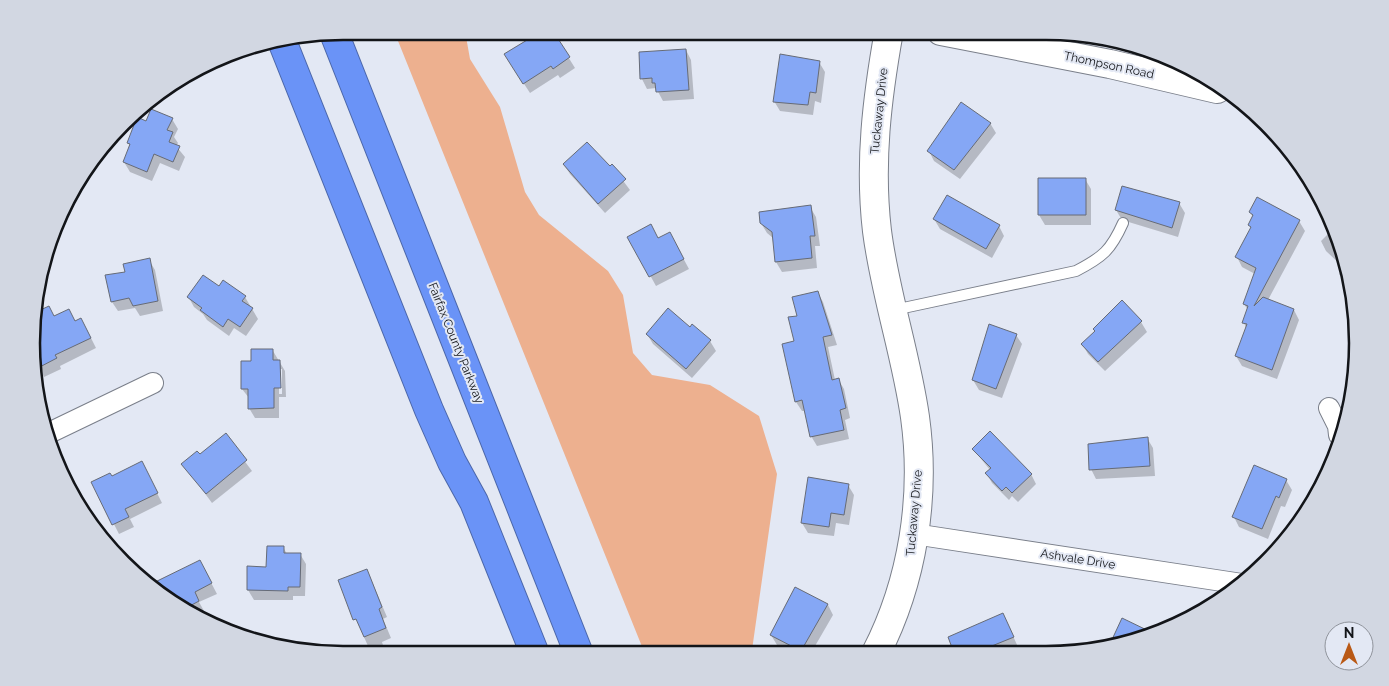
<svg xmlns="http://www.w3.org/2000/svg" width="1389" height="686" font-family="Raleway,sans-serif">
  <rect width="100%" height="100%" fill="#e3e8f4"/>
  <!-- green -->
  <path fill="#edb08f" d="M 394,31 L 465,31 L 470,59 L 500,107 L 525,192 L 539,215 L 608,271 L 623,295 L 633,353 L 652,375 L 710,385 L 759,416 L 777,474 L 752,650 L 749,653 L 645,654 Z"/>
  <!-- shadow -->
  <path fill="#0003" fill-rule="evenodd" d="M 552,31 L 575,68 L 560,78 L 558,75 L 530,93 L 511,64 Z
    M 686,50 L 691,60 L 694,99 L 663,101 L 656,88 L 647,89 L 642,79 Z
    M 819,62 L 825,72 L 821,103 L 815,101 L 813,115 L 780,111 L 774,101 Z
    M 172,119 L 178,129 L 174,137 L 178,143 L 176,146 L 185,157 L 179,171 L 160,163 L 152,181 L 130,172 L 124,162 L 130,147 L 128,142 L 147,123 Z
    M 990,123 L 996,133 L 960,179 L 934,161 L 929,151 Z
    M 564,165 L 610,168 L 612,166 L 630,190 L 605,213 L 570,174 Z
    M 1085,179 L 1091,189 L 1091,225 L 1045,225 L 1039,215 Z
    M 1179,203 L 1185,213 L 1178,237 L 1122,220 L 1116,210 Z
    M 810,207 L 816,217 L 820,246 L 815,246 L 817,268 L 782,272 L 776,262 L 773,238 L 767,233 L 761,223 Z
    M 1250,212 L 1299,221 L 1305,231 L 1268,300 L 1294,310 L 1299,320 L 1277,379 L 1242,366 L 1236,356 L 1246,328 L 1244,323 L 1248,310 L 1244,304 L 1255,274 L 1242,267 L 1237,257 L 1252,230 L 1249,225 L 1253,217 Z
    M 934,219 L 999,226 L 1004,236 L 992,258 L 940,229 Z
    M 1335,227 L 1343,267 L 1326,251 L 1321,241 Z
    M 629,237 L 675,243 L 689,269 L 656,286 Z
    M 149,260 L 155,270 L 163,311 L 140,316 L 135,308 L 118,311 L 112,302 L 126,272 Z
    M 1343,270 L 1346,285 L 1339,274 Z
    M 219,288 L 245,297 L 258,319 L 246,336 L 234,328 L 229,336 L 207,320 L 203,314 L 194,307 L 189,298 Z
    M 818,293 L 823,302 L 837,345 L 828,347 L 835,380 L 838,379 L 844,389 L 850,418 L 845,420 L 849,439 L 817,446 L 811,436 L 806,411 L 802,411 L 796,402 L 795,342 L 798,317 Z
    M 1122,302 L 1141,322 L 1147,332 L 1105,371 L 1088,354 L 1083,345 Z
    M 54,317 L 76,323 L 87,330 L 96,348 L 60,366 L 61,369 L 44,377 L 39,367 Z
    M 690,329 L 710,341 L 716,351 L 692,378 L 653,344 L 647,334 Z
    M 1016,335 L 1022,344 L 1002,398 L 979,390 L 973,380 Z
    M 273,351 L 285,371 L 286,397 L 279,397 L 279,418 L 255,418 L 249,408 L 249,398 L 242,389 L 252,362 ZM 279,369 L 282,369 L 282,394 L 279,394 Z
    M 225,435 L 252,471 L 212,503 L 183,464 L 200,456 Z
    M 1147,438 L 1153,448 L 1155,476 L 1096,479 L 1091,469 L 1108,441 Z
    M 973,449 L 1031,474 L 1036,484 L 1018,502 L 1012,496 L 1009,500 L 992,483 L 987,474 L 990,470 Z
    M 147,473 L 162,503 L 130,519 L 134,527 L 119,534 L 93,483 L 111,477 Z
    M 1286,480 L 1292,490 L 1285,507 L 1281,506 L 1268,539 L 1239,527 L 1234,517 Z
    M 848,485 L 854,495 L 849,525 L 836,523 L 834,536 L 808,533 L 802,523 Z
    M 283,547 L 287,554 L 300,554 L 306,564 L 305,596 L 293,596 L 293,600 L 254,600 L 248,590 Z
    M 367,570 L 387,617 L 383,619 L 391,638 L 382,642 L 386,655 L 372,655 L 339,581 Z
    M 205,571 L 217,594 L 199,602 L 204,611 L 197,615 L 150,585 Z
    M 796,589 L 828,605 L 833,615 L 811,653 L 793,653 L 777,645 L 771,635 Z
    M 1003,614 L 1018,647 L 1006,652 L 956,653 Z
    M 1147,636 L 1106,647 L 1111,637 Z"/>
  <!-- building -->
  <path fill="#85a7f5" stroke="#666b76" d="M 542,31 L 553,31 L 570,57 L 553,69 L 551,66 L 523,84 L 504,54 Z
    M 686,49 L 689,90 L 656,92 L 655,83 L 652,83 L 652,78 L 640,79 L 639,52 Z
    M 780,54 L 820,61 L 816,93 L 810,92 L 808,105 L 773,102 Z
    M 961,102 L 991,123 L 954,170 L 927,151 Z
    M 151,109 L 173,118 L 167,130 L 173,132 L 169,142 L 180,146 L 173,162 L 154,154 L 147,172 L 123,162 L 130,144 L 127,143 L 137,117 L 146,121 Z
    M 587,142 L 610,166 L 612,164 L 626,179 L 598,204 L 563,164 Z
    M 1038,178 L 1086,178 L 1086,215 L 1038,215 Z
    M 1122,186 L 1180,202 L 1172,228 L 1115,210 Z
    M 947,195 L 1000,225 L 986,249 L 933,219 Z
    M 1257,197 L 1300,220 L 1254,306 L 1263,297 L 1294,309 L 1272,370 L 1235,356 L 1247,324 L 1242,323 L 1248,306 L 1243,304 L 1256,268 L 1235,257 L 1251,227 L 1248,225 L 1253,215 L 1249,212 Z
    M 811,205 L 815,236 L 810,236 L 812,258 L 775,262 L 772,232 L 760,223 L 759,212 Z
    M 651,224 L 658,238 L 670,232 L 684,259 L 649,277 L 627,237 Z
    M 150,258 L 158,301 L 133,306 L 129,298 L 111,302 L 105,275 L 125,272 L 123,264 Z
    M 203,275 L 219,286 L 223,280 L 246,296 L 242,301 L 253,308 L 240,327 L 228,319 L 223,327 L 200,310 L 202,308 L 187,297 Z
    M 818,291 L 832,335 L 823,337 L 832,380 L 839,378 L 846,408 L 840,410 L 844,430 L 810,437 L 802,400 L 795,402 L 782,344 L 794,341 L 788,317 L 797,316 L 792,297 Z
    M 1122,300 L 1142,321 L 1098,362 L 1081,344 L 1095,331 L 1093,329 Z
    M 49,306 L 54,316 L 69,309 L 75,321 L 81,318 L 91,338 L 55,355 L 57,358 L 34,370 L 36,312 Z
    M 668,308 L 690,327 L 692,324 L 711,340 L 686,369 L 646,334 Z
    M 989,324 L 1017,334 L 996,389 L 972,380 Z
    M 251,349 L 273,349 L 273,360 L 280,360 L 281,388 L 274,388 L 274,408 L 248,409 L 248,389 L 241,389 L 241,361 L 251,361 Z
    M 990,431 L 1032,474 L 1012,493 L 1006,487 L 1002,491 L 985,473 L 991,468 L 972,449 Z
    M 226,433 L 247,460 L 206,494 L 181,464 L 197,451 L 200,454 Z
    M 1148,437 L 1150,466 L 1089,470 L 1088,444 Z
    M 142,461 L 158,493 L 125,509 L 129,517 L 112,525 L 91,482 L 110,473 L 112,476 Z
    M 1254,465 L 1287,479 L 1279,498 L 1276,496 L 1262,529 L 1232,517 Z
    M 808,477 L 849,484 L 844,515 L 831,513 L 829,527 L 801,523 Z
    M 267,546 L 284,546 L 284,553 L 301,553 L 300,587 L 288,587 L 288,591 L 247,590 L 247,566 L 266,567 Z
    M 200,560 L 212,583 L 195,592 L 199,601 L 186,608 L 149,585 Z
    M 367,569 L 382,607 L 379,609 L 386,628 L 364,637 L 356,619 L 353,620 L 338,580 Z
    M 795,587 L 828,604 L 801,651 L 770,635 Z
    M 1003,613 L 1014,637 L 977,652 L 954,653 L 948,637 Z
    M 1122,618 L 1155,634 L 1109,646 Z"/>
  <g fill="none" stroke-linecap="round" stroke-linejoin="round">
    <defs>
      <path id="lane" d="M 894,310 L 1076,271 C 1103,257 1111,250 1123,223"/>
      <path id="street" d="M 1329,408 L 1338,426 L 1339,435
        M 49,433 L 153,383
        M 914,534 L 1242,584"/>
      <path id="secondary" d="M 941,31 L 1110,64 L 1217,89
        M 876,653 C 913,581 926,496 915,417 C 906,354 885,294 877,231 C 869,163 877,98 889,31"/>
      <path id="highway" d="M 334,33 L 579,654
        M 282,41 L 429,410 L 452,462 L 474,502 L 535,654"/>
    </defs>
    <!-- lane casing -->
    <use href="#lane" stroke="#7a7f8a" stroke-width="12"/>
    <!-- street casing -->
    <use href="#street" stroke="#7a7f8a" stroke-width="22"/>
    <!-- secondary casing -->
    <use href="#secondary" stroke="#7a7f8a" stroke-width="30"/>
    <!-- highway casing -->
    <use href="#highway" stroke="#4c67a9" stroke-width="30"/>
    <!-- lane -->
    <use href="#lane" stroke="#fff" stroke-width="10"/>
    <!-- street -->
    <use href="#street" stroke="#fff" stroke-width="20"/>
    <!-- secondary -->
    <use href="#secondary" stroke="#fff" stroke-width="28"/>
    <!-- highway -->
    <use href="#highway" stroke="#6a93f7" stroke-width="28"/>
  </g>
  <g text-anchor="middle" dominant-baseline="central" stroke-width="4" stroke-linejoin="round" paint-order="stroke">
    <!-- street labels -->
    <g font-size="12" fill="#131519" stroke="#e3e8f4">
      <text transform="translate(1109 65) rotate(12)">Thompson Road</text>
      <text transform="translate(879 111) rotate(-84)">Tuckaway Drive</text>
      <text transform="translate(456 343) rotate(68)">Fairfax County Parkway</text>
      <text transform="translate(914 513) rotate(-85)">Tuckaway Drive</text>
      <text transform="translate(1078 559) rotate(9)">Ashvale Drive</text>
    </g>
  </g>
  <!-- crop -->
  <path d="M0 0H1389V686H0ZM343 40H1046A303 303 0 0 1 1349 343V343A303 303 0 0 1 1046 646H343A303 303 0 0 1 40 343V343A303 303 0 0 1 343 40Z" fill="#d2d7e2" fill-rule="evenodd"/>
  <path fill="none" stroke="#131519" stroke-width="2.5" d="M343 40H1046A303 303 0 0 1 1349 343V343A303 303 0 0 1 1046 646H343A303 303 0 0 1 40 343V343A303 303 0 0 1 343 40Z"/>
  <!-- north arrow -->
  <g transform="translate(1349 646)"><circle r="24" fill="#e3e8f4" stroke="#90949c"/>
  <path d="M0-4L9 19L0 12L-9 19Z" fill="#b95916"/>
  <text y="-8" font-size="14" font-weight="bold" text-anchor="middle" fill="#131519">N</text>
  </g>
</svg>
